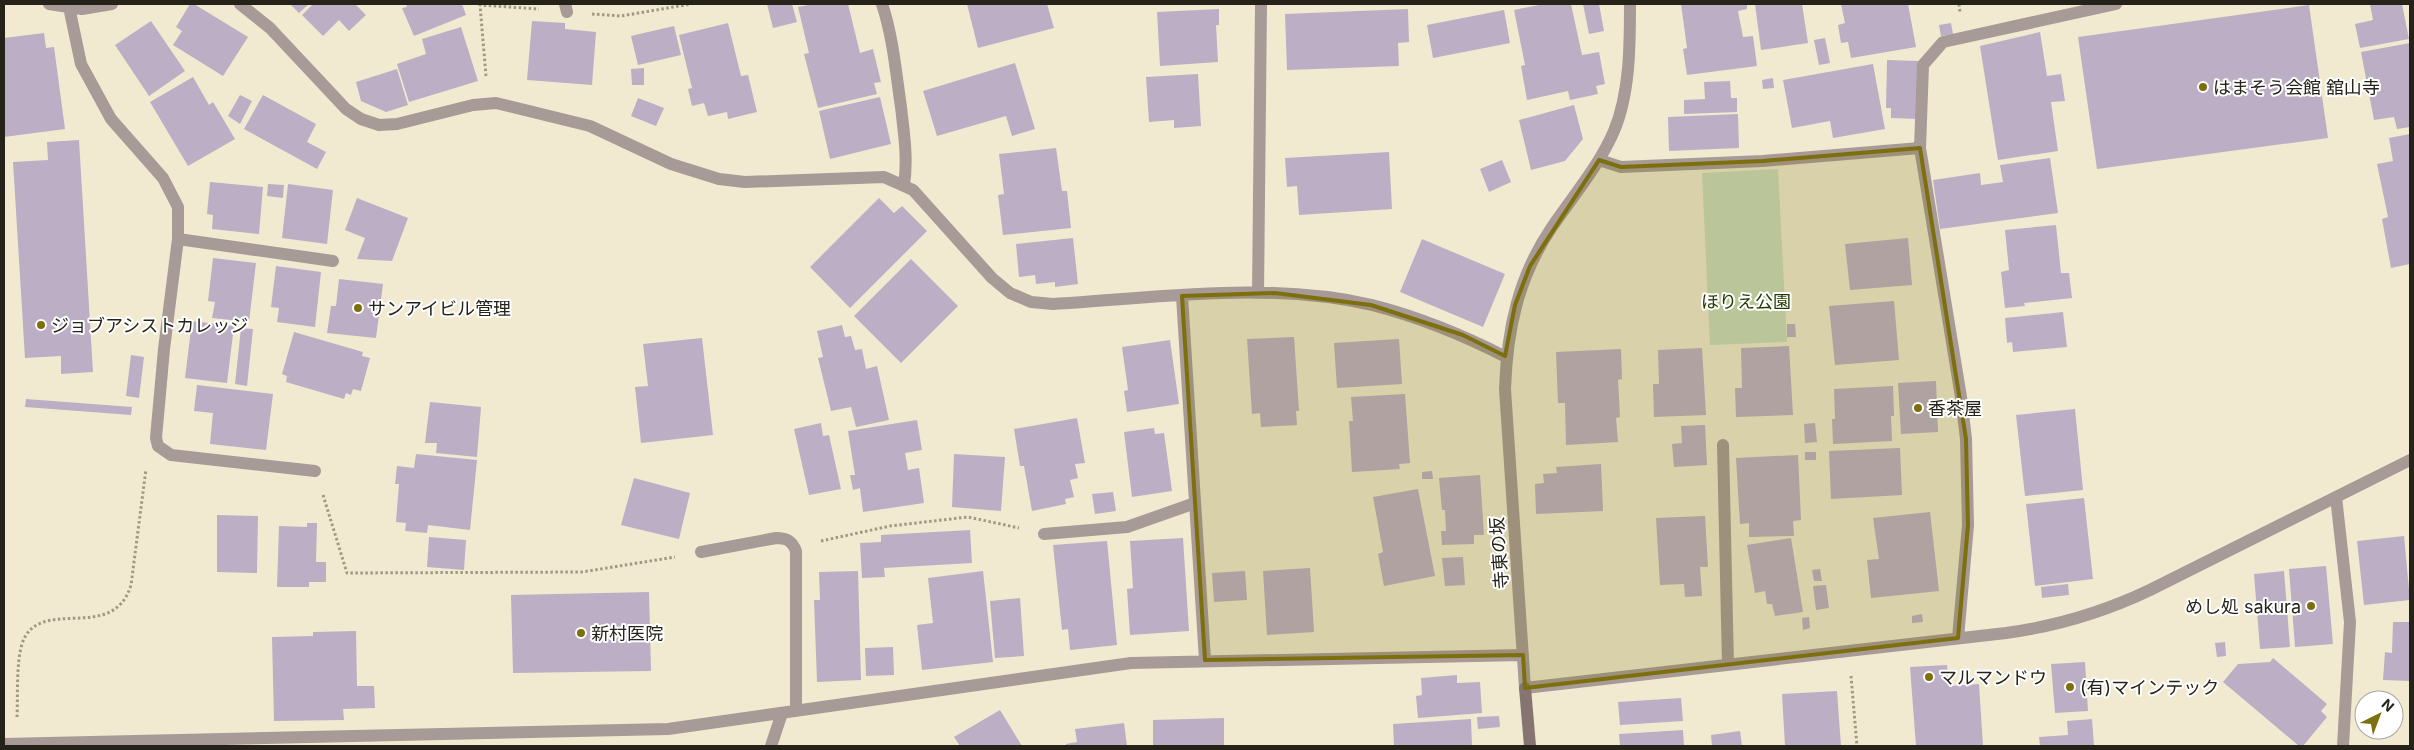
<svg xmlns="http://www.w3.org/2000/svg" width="2414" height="750" font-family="Inter,'Noto Sans JP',sans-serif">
  <rect width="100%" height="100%" fill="#f1ead0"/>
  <!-- green -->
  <path fill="#cbdbbd" d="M 1778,169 L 1787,342 L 1710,345 L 1702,173 Z"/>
  <!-- building -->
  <path fill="#bcafc5" d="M 190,4 L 194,4 L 248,37 L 223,76 L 173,45 L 182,31 L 176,27 Z
    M 290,4 L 309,4 L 299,13 Z
    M 313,4 L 355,4 L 366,15 L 349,31 L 339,20 L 323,36 L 302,15 Z
    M 406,4 L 462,4 L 466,15 L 414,36 L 402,8 L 407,7 Z
    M 767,4 L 792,4 L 797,22 L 773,28 Z
    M 813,4 L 848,4 L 860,53 L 873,49 L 881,82 L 874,83 L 877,94 L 818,108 L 804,54 L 809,53 L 798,7 Z
    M 967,4 L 1047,4 L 1054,28 L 978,48 Z
    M 1544,4 L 1571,4 L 1582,55 L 1599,52 L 1605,84 L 1596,86 L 1598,94 L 1570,100 L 1568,91 L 1527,100 L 1521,66 L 1525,65 L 1514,10 Z
    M 1583,4 L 1599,4 L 1604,31 L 1589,34 Z
    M 1681,4 L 1747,4 L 1747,9 L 1738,11 L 1743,37 L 1753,36 L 1757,66 L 1687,75 L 1683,49 L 1687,48 Z
    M 1755,4 L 1802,4 L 1808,43 L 1761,50 Z
    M 1841,4 L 1908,4 L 1916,47 L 1851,58 L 1848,42 L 1841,43 L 1838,25 L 1845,23 Z
    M 2370,4 L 2402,4 L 2409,39 L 2360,48 L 2355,24 L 2373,20 Z
    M 2309,5 L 2328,138 L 2097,169 L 2078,37 Z
    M 1219,9 L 1219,25 L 1216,25 L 1218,62 L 1160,66 L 1157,12 Z
    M 1408,9 L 1409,42 L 1398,43 L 1399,66 L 1287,70 L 1285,14 Z
    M 1504,10 L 1510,43 L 1433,58 L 1427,25 Z
    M 151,21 L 185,71 L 149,96 L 115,45 Z
    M 532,21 L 565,23 L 565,29 L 596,32 L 592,85 L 527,80 Z
    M 728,23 L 741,76 L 748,75 L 757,112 L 728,119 L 727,112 L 708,116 L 704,103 L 692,106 L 688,89 L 692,88 L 679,35 Z
    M 1951,23 L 1953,34 L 1941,36 L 1939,25 Z
    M 674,26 L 681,55 L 638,65 L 631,36 Z
    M 461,27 L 478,81 L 409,102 L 397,64 L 426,54 L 422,39 Z
    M 2040,32 L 2047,76 L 2061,74 L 2065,101 L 2051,102 L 2058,151 L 1998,160 L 1980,46 Z
    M 44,33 L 46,48 L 54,47 L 65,129 L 4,137 L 4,38 Z
    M 1825,38 L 1830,63 L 1819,65 L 1814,40 Z
    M 2410,43 L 2410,127 L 2397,129 L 2394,117 L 2374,120 L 2361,52 Z
    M 1887,60 L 1918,61 L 1917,119 L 1891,118 L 1891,108 L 1886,108 Z
    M 1015,63 L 1035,129 L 1012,136 L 1006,116 L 937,136 L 923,91 Z
    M 1873,64 L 1885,129 L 1833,138 L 1830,121 L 1792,128 L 1783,80 Z
    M 644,68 L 644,85 L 632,85 L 631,69 Z
    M 397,69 L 408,105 L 386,112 L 361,101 L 356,82 Z
    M 1198,74 L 1201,126 L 1174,128 L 1174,120 L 1149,122 L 1146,77 Z
    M 193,77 L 209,105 L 213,102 L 235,139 L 188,166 L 150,102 Z
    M 1773,78 L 1774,88 L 1763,89 L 1762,80 Z
    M 1730,81 L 1731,98 L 1737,98 L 1737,112 L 1684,114 L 1684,100 L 1705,99 L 1704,82 Z
    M 240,95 L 252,101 L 240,124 L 228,116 Z
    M 263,95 L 316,124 L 307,142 L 326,152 L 317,169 L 244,129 Z
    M 880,97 L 891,144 L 830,159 L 819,111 Z
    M 638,98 L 664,108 L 656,126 L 631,116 Z
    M 1574,105 L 1583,139 L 1565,161 L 1531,170 L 1519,120 Z
    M 1738,114 L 1739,148 L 1669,151 L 1668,117 Z
    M 2410,134 L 2410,264 L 2391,268 L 2382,219 L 2388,217 L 2377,164 L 2393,161 L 2389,138 Z
    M 79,140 L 93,372 L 61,374 L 61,356 L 25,358 L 13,162 L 48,160 L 47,142 Z
    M 1056,148 L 1062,191 L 1067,191 L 1071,228 L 1003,235 L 998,195 L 1004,194 L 999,154 Z
    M 1389,152 L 1392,209 L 1299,215 L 1297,186 L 1287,187 L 1285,158 Z
    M 2050,158 L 2058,213 L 1940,229 L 1933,180 L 1980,173 L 1981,185 L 2003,182 L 2000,165 Z
    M 1502,160 L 1511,182 L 1489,192 L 1480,169 Z
    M 210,182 L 263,187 L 259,234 L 212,229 L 213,215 L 207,214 Z
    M 268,184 L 284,185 L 283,198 L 267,196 Z
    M 288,184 L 333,190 L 327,244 L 282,238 Z
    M 357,198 L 408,218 L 392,261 L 357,259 L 365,238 L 345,230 Z
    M 879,198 L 894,213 L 902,206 L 927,231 L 850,308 L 810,267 Z
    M 2056,225 L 2061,273 L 2069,273 L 2072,298 L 2024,303 L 2025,306 L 2005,308 L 2001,272 L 2009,270 L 2005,230 Z
    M 1073,238 L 1078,284 L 1055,287 L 1055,282 L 1036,284 L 1035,275 L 1019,277 L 1016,244 Z
    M 1908,238 L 1912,285 L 1850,290 L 1845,244 Z
    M 1422,239 L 1505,274 L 1483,327 L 1400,292 Z
    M 213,258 L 256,263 L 249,322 L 212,318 L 215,302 L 208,301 Z
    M 911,259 L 958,306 L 901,363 L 854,316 Z
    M 276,266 L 321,272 L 315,327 L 277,322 L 279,308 L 271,307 Z
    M 339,279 L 383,284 L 376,338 L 327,333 L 331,306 L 336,306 Z
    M 1894,301 L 1899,360 L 1835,365 L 1829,306 Z
    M 2063,312 L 2067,347 L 2013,352 L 2012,342 L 2007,343 L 2005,318 Z
    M 192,321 L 234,326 L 227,383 L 185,378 Z
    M 1787,324 L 1795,324 L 1796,337 L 1787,337 Z
    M 842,325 L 845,337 L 851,336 L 855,350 L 862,349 L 866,369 L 877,366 L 889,420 L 856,427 L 851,407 L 831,411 L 818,358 L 823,357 L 817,331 Z
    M 241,328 L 253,329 L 247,386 L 235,384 Z
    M 294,332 L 363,352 L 362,356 L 370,358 L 361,391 L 353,389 L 351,395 L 346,393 L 344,399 L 286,382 L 287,376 L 282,374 Z
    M 1294,337 L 1299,411 L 1296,411 L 1297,425 L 1261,427 L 1260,413 L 1252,414 L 1247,339 Z
    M 702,338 L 713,435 L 641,443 L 635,387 L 648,386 L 643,344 Z
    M 1399,339 L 1402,384 L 1337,388 L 1334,343 Z
    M 1170,340 L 1179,404 L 1127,412 L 1124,391 L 1128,390 L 1122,347 Z
    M 1789,346 L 1793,415 L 1736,417 L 1735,388 L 1742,388 L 1741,348 Z
    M 1702,348 L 1706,415 L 1654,417 L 1653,384 L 1659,384 L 1658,350 Z
    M 1621,349 L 1622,379 L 1618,380 L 1620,417 L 1616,418 L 1618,442 L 1566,445 L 1565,403 L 1558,403 L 1556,352 Z
    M 131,355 L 144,357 L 139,398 L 126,396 Z
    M 1936,381 L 1938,432 L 1901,434 L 1898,383 Z
    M 197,385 L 273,394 L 266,450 L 210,444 L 213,413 L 194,411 Z
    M 1893,386 L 1894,416 L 1891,416 L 1892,441 L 1833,444 L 1832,419 L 1835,419 L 1834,389 Z
    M 1405,394 L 1410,463 L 1399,464 L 1400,469 L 1352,472 L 1349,421 L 1353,421 L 1351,397 Z
    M 26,399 L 132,407 L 131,415 L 25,407 Z
    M 430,402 L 481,407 L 477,457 L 436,453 L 437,443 L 425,443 Z
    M 2075,409 L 2083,490 L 2025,496 L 2016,415 Z
    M 1077,418 L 1085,463 L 1075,464 L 1078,478 L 1070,480 L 1074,497 L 1065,499 L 1066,504 L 1032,511 L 1024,466 L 1020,466 L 1014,429 Z
    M 917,420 L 922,450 L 905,453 L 908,470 L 919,468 L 924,503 L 863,512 L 860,488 L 853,490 L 850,475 L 855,475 L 848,431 Z
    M 821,423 L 823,436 L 829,435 L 841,489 L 809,495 L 794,429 Z
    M 1815,423 L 1817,442 L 1805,443 L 1804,424 Z
    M 1705,425 L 1707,465 L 1674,467 L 1672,444 L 1682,443 L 1681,426 Z
    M 1154,428 L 1155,434 L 1164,433 L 1172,491 L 1132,497 L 1124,432 Z
    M 1900,448 L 1902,495 L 1831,499 L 1829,451 Z
    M 1805,452 L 1816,452 L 1816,460 L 1805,460 Z
    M 416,454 L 477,460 L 470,530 L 428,525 L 427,533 L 405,531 L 406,523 L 396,522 L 399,484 L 395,484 L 397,466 L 414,468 Z
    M 954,454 L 1005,457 L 1001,511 L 952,507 Z
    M 1798,455 L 1801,520 L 1793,521 L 1794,536 L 1749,537 L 1749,523 L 1740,524 L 1736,458 Z
    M 1601,464 L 1603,511 L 1536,514 L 1535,484 L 1544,483 L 1543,474 L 1557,473 L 1556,467 Z
    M 1432,471 L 1433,479 L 1422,479 L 1422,472 Z
    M 1480,475 L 1484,535 L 1474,535 L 1474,544 L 1442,545 L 1441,531 L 1446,531 L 1445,510 L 1442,510 L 1439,478 Z
    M 634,478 L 690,493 L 679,539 L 621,525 Z
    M 1418,489 L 1435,576 L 1384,586 L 1378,554 L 1383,552 L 1373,497 Z
    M 1113,492 L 1116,511 L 1095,514 L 1092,494 Z
    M 2084,498 L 2093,579 L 2035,586 L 2026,504 Z
    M 1930,512 L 1939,591 L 1871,598 L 1867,560 L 1879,559 L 1873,518 Z
    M 217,515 L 258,516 L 257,573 L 217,572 Z
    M 1705,516 L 1708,567 L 1700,567 L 1702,596 L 1685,597 L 1684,584 L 1660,585 L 1656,518 Z
    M 307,523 L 317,523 L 316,562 L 326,562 L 326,582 L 309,582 L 309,587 L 277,587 L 279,526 L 307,527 Z
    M 970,530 L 972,563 L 884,568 L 885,577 L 862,578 L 860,543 L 881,542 L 881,535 Z
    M 2404,536 L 2410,600 L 2364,605 L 2357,541 Z
    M 429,537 L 466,540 L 464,570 L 427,567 Z
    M 1183,538 L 1189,631 L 1130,635 L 1127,589 L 1133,588 L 1130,541 Z
    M 1791,538 L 1803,612 L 1775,616 L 1772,604 L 1767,604 L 1765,591 L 1755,593 L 1747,545 Z
    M 1107,541 L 1117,645 L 1070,650 L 1068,629 L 1062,630 L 1053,545 Z
    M 1463,557 L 1465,585 L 1445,586 L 1442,558 Z
    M 2326,566 L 2333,644 L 2295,647 L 2289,569 Z
    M 1310,568 L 1314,632 L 1267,635 L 1263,571 Z
    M 1820,569 L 1822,581 L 1814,581 L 1812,570 Z
    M 858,571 L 861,680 L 817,682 L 814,600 L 820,600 L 819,572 Z
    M 983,571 L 993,662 L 922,670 L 917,625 L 933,623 L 928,578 Z
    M 1245,571 L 1247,600 L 1214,602 L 1212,573 Z
    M 2284,571 L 2290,647 L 2260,649 L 2254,574 Z
    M 2068,584 L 2069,595 L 2042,598 L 2041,587 Z
    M 1826,585 L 1829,608 L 1816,610 L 1813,586 Z
    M 649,592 L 651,671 L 513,673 L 511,595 Z
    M 1020,598 L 1024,656 L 995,658 L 990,601 Z
    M 1922,614 L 1923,622 L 1912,623 L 1912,616 Z
    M 1809,617 L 1810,628 L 1803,630 L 1802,618 Z
    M 2393,622 L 2410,622 L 2410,681 L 2383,680 L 2385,652 L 2392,653 Z
    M 356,631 L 357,686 L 374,686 L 375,708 L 343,709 L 344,720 L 274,721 L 272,637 L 313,636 L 313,632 Z
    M 2225,642 L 2226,656 L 2217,657 L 2215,643 Z
    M 893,647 L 894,675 L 866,676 L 865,648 Z
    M 2273,658 L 2327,704 L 2321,711 L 2327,717 L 2303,746 L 2299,746 L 2223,682 L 2238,664 L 2270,662 Z
    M 2085,662 L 2088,711 L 2055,713 L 2051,664 Z
    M 1947,665 L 1949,686 L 1979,684 L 1983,746 L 1916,746 L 1910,667 Z
    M 1457,675 L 1457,683 L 1480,682 L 1482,713 L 1418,718 L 1416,696 L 1422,695 L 1421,678 Z
    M 1837,691 L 1841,746 L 1785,746 L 1782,694 Z
    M 1681,698 L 1683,721 L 1620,725 L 1618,702 Z
    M 1000,710 L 1022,746 L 960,746 L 954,737 Z
    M 1499,716 L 1500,727 L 1478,729 L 1477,717 Z
    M 1224,718 L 1224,746 L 1153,746 L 1153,720 Z
    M 1471,719 L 1472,746 L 1394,746 L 1393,724 Z
    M 2092,719 L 2094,746 L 2040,746 L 2039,737 L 2068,735 L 2067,721 Z
    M 1124,723 L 1127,746 L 1066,746 L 1066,744 L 1077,742 L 1075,729 Z
    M 1683,730 L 1684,746 L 1620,746 L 1619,734 Z
    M 1740,731 L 1742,746 L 1712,746 L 1711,735 Z"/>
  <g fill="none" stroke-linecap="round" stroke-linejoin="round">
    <!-- path -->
    <path stroke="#9f9986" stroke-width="3" stroke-dasharray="2.5 2.5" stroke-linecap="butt" d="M 1959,4 L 1960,12
      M 592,14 L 621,16 L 691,4
      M 486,76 L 480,5 L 539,9
      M 323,495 L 347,573 L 582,572 L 675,557
      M 821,541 L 890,526 L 968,517 L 1019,528
      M 1851,676 L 1857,746
      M 17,717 C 18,696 16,664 22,644 C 38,594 113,645 131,585 L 146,469"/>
    <!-- lane -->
    <path stroke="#a79a97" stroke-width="12" d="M 565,4 L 567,12
      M 882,4 C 893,37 896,73 901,107 C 904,134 908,159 904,185
      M 1920,148 L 1923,65 L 1943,42 L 2116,4
      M 1044,534 L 1127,527 L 1195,503"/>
    <!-- street -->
    <path stroke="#a79a97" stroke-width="12" d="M 49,4 L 82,9 L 112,4
      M 240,4 L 270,28 L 346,109 L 361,119 L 379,125 L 397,124 L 473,105 L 496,103 L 590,126 L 671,164 L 719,179 L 745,182 L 884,177 L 913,190 L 992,278 L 1010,293 L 1031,302 L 1053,304 C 1158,298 1268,281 1372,305 C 1419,317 1463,335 1506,357
      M 1630,4 C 1630,45 1630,93 1614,131 C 1599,166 1573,196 1552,227 C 1518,277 1507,330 1505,389 L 1525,688 L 2006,633 C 2057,626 2104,612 2150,590 L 2410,460
      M 69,7 L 81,64 L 111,119 L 163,178 L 178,207 L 178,239 L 164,349 L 156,438 L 158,446 L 171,455 L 315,471
      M 1599,160 L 1621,167 L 1763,161 L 1920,148 L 1961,397 L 1966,439 L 1968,525 L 1958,638
      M 178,239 L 333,261
      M 1258,293 L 1261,4
      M 1182,296 L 1205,660
      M 1723,445 L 1728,665
      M 2336,497 L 2350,622 L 2343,746
      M 701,552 L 776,538 C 787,538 792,541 796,551 L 796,711
      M 4,744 L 668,729 L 1131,663 L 1523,655
      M 771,746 L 782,713"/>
    <!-- secondary -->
    <path stroke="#867470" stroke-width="12" d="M 1525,688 L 1530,746"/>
  </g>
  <!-- marked area -->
  <path fill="#7d6f0d" fill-opacity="0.2" stroke="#7d6f0d" stroke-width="4" stroke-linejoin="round" d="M 1920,148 L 1966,439 L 1968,525 L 1958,638 L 1525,688 L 1523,655 L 1205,660 L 1182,296 L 1275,293 L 1371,305 L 1463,335 L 1505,356 L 1515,305 L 1530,266 L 1599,160 L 1621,167 L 1763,161 Z"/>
  <!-- markers -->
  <g fill="#7d6f0d" stroke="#fff" stroke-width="2">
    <circle cx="2203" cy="87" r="5"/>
    <circle cx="358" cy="308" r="5"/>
    <circle cx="41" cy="325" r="5"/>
    <circle cx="1918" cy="408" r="5"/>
    <circle cx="2311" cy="606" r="5"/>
    <circle cx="581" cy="633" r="5"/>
    <circle cx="1929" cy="677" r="5"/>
    <circle cx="2070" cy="687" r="5"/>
  </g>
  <g text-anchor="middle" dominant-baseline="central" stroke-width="4" stroke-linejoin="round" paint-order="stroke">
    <!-- poi labels -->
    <g font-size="18" fill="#252219" stroke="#fff" text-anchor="start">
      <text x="2213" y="87">はまそう会館 舘山寺</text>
      <text x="368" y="308">サンアイビル管理</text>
      <text x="51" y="325">ジョブアシストカレッジ</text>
      <text x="1928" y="408">香茶屋</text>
      <text x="2301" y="606" text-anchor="end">めし処 sakura</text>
      <text x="591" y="633">新村医院</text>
      <text x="1939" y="677">マルマンドウ</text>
      <text x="2080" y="687">(有)マインテック</text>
    </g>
    <!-- park labels -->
    <g font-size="18" fill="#243b00" stroke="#fff">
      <text x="1746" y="301">ほりえ公園</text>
    </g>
    <!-- street labels -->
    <g font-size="18" fill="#252219" stroke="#fff">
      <text transform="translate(1499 553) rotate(-94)">寺東の坂</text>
    </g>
  </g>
  <!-- border -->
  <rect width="2414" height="750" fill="none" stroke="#252219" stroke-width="10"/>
  <!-- north arrow -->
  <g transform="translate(2379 715) rotate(42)"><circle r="24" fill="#ffffff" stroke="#a8a7a3"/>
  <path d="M0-4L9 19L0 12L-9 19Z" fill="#7d6f0d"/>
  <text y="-8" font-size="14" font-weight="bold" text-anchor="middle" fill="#252219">N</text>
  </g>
</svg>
